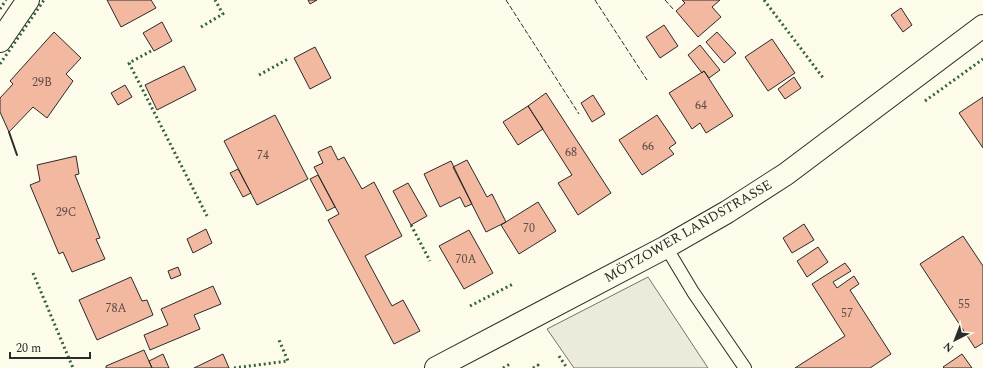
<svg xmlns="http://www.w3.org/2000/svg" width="983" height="368" font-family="Spectral,serif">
  <rect width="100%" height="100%" fill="#fdfbea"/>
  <!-- green -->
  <path fill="#ecebdb" stroke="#74746e" d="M 648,277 L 708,368 L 574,368 L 547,329 Z"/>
  <!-- building -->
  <path fill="#f2b8a0" stroke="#2b2b2b" d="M 107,0 L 151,0 L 156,8 L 121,27 Z
    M 308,0 L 317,0 L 310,4 Z
    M 682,0 L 720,0 L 712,7 L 721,17 L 698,37 L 676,11 L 685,3 Z
    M 901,8 L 912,25 L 903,32 L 891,15 Z
    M 162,22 L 172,41 L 154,51 L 143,33 Z
    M 664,25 L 678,46 L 660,58 L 646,37 Z
    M 54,32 L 81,58 L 66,74 L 73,81 L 47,118 L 33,107 L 9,132 L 0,112 L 0,98 L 13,84 L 10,81 Z
    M 717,32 L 736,53 L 724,63 L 706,42 Z
    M 772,39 L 795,73 L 768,91 L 745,57 Z
    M 700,45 L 720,70 L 709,78 L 704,71 L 702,73 L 688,55 Z
    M 315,47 L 331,78 L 310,89 L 294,58 Z
    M 184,66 L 196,90 L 157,110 L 145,85 Z
    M 704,71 L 733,116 L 706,133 L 700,123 L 692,129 L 669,93 Z
    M 794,77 L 801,88 L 785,99 L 778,89 Z
    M 125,85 L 132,97 L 118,105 L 111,93 Z
    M 546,93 L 611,193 L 578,215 L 558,183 L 572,175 L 528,106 Z
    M 593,95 L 605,114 L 592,122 L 581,103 Z
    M 983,97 L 983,148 L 959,113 Z
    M 528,106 L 543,129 L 518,145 L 503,122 Z
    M 275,115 L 308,179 L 257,205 L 224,141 Z
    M 657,115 L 676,143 L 669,148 L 674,154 L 642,175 L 619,140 Z
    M 331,146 L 338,160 L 344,157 L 362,189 L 374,182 L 402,236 L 365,256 L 392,306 L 403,300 L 420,331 L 394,344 L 328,220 L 339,214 L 314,167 L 323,163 L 318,152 Z
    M 76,156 L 79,174 L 75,175 L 100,238 L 96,239 L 105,259 L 72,272 L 63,252 L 59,254 L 30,185 L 40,181 L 37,165 Z
    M 467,160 L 487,197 L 492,194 L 506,222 L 486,232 L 453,167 Z
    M 451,161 L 472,204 L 465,207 L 460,197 L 440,207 L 424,174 Z
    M 238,169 L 251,193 L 243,197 L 230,173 Z
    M 318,175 L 335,207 L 327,211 L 310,179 Z
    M 408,183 L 427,216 L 411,225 L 393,191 Z
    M 538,202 L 556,231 L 519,254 L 501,225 Z
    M 804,224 L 814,240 L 792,253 L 783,238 Z
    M 206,229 L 212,243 L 193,253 L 187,239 Z
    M 469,230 L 493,273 L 464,289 L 439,246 Z
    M 963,236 L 983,266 L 983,343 L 975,348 L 920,264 Z
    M 818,247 L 828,262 L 807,277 L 797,261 Z
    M 845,263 L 851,271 L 833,282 L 837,288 L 854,276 L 859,284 L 850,290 L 891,354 L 870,368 L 795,368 L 845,336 L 812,284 Z
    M 178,267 L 181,275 L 171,279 L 168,271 Z
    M 131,277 L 142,301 L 147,300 L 153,315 L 97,340 L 79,300 Z
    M 213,286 L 221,304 L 194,315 L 200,329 L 150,350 L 144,335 L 168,325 L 161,309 Z
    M 144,350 L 152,368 L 106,368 L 106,366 Z
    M 163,354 L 169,368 L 152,368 L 149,361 Z
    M 223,354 L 229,368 L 194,368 Z
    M 962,354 L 972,368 L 944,368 L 943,367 Z"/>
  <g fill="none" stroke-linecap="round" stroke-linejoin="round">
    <defs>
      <path id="service" d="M 666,247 L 693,292 L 745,368"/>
      <path id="minor" d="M 0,41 L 28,0"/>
      <path id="secondary" d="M 436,368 L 666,247 L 727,212 L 786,174 L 983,26"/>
    </defs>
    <!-- service casing -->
    <use href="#service" stroke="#2b2b2b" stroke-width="14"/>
    <!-- minor casing -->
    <use href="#minor" stroke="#2b2b2b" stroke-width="24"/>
    <!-- secondary casing -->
    <use href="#secondary" stroke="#2b2b2b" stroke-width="24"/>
    <!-- service -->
    <use href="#service" stroke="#fdfbea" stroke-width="12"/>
    <!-- minor -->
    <use href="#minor" stroke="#fdfbea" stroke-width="22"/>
    <!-- secondary -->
    <use href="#secondary" stroke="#fdfbea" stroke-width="22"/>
    <!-- hedge -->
    <path stroke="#34623c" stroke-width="3" stroke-dasharray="2 3" stroke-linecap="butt" d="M 764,0 L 824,79
      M 0,9 L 6,0
      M 201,27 L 223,14 L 215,0
      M 151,51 L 129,63 L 207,216
      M 0,64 L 44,0
      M 259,75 L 288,59
      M 925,101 L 983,59
      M 411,225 L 430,261
      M 33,273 L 73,368
      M 470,306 L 513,284
      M 559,356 L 567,368
      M 234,368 L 288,361 L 279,340
      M 503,368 L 510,364
      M 533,368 L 538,365 L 539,368"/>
    <!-- fence -->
    <path stroke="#2b2b2b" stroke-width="1" stroke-dasharray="5 2" stroke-linecap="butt" d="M 506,0 L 579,114
      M 595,0 L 647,80
      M 665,0 L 674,10"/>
    <!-- wall -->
    <path stroke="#2b2b2b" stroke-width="2" d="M 9,132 L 17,155"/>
  </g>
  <g text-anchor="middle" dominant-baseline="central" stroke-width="3" stroke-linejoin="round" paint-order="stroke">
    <!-- number labels -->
    <g font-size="12" fill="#5d4e48">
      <text x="42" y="82">29B</text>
      <text x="701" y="105">64</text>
      <text x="648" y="146">66</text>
      <text x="571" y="152">68</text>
      <text x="263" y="155">74</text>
      <text x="66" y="212">29C</text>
      <text x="529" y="228">70</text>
      <text x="466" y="259">70A</text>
      <text x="964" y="304">55</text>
      <text x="116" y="308">78A</text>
      <text x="847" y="313">57</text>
    </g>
    <!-- street labels -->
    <g font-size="14" fill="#2b2b2b" stroke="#fdfbea">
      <text transform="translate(688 231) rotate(-30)">MÖTZOWER LANDSTRASSE</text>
    </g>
  </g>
  <!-- north arrow -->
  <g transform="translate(955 340) rotate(222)" stroke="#fdfbea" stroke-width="3" paint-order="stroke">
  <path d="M0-3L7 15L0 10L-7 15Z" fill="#2b2b2b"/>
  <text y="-6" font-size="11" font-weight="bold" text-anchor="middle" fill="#2b2b2b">N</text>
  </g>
  <!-- scale -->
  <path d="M10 352v6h80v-6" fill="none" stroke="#2b2b2b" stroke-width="2"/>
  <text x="16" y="352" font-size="12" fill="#2b2b2b" stroke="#fdfbea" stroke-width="3" paint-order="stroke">20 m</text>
</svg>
